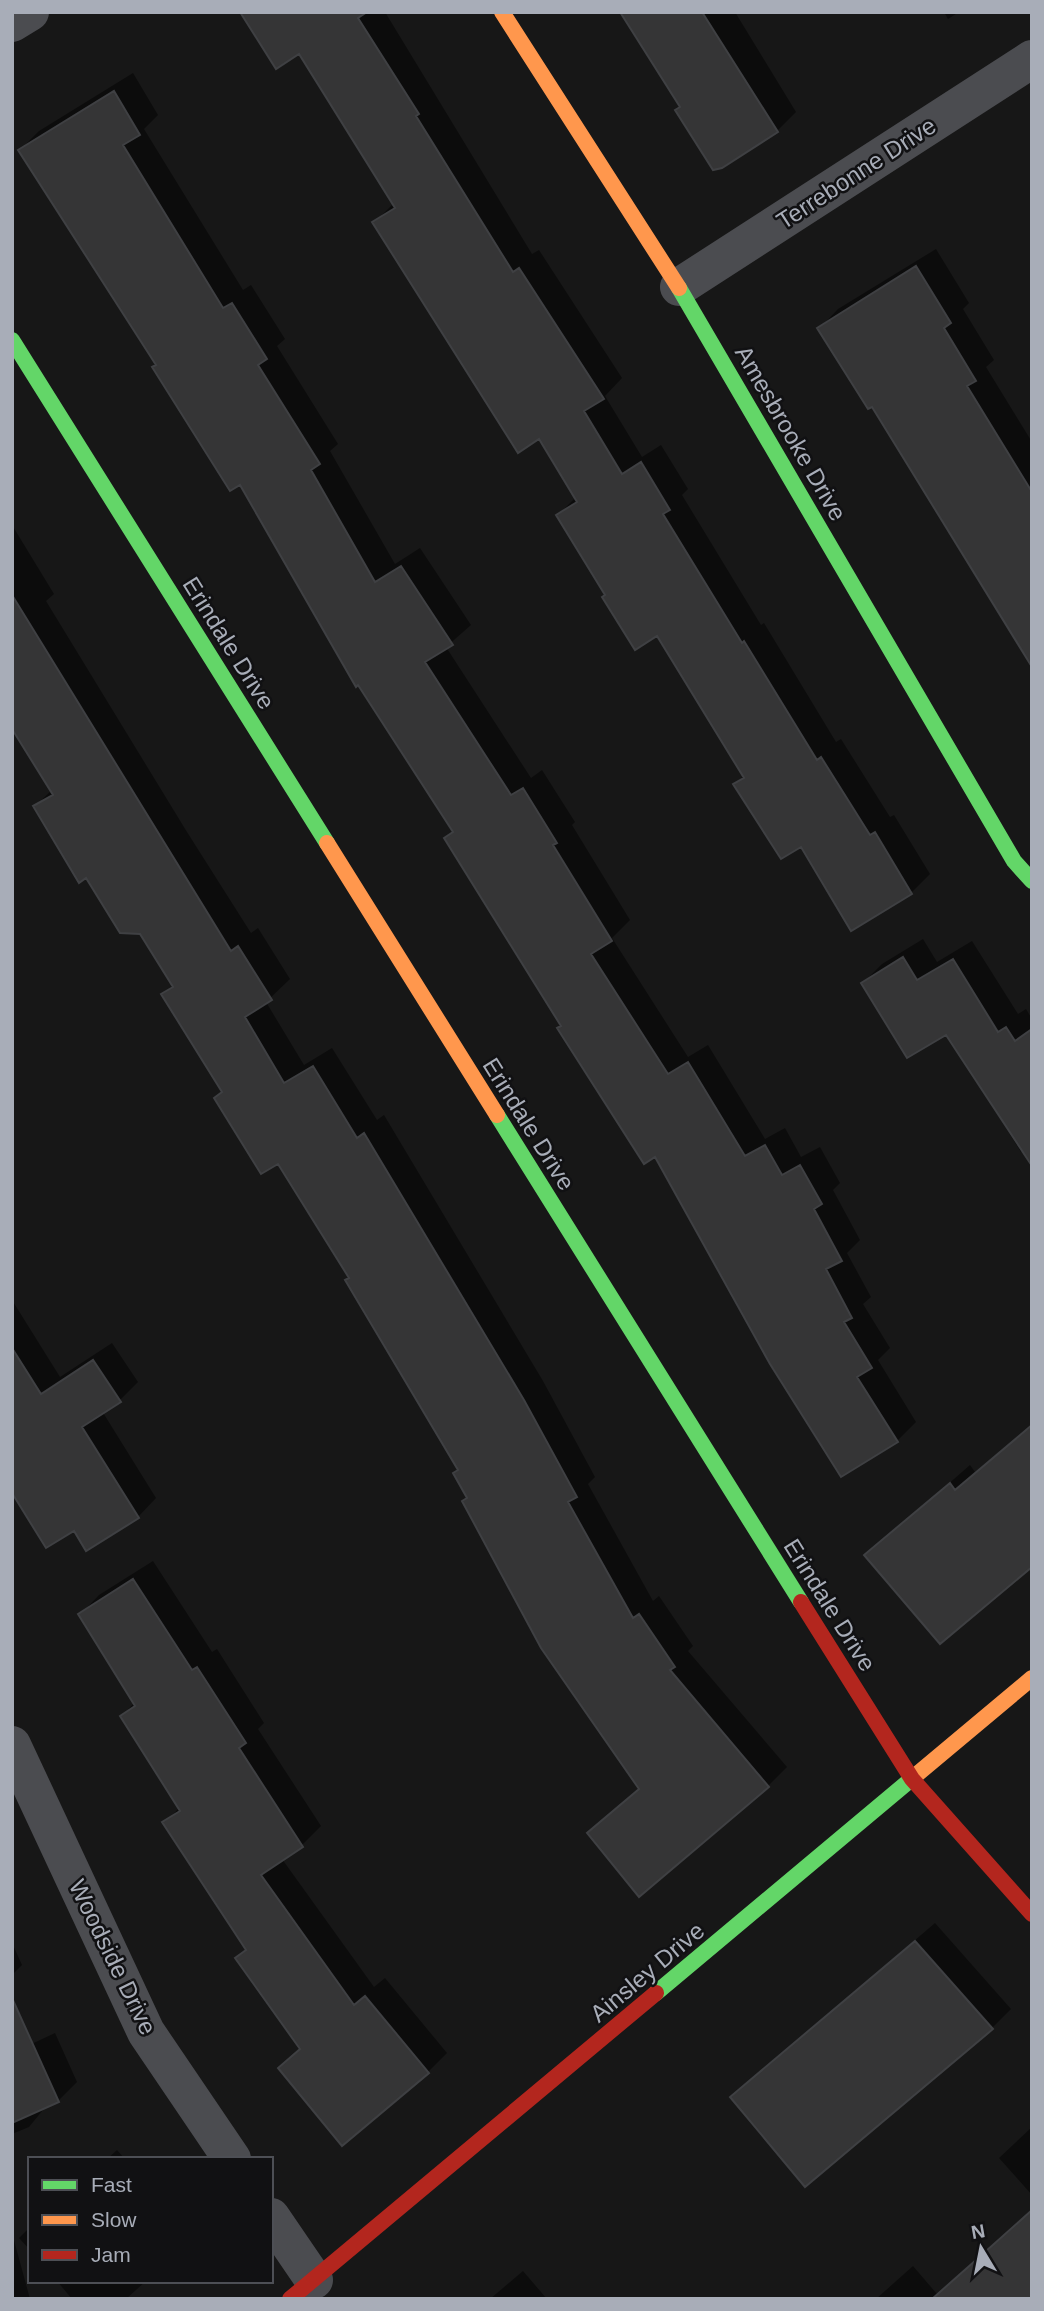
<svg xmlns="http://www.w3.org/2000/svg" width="1044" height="2311" font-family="Helvetica,sans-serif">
  <rect width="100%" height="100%" fill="#171717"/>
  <!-- shadow -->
  <path fill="#0007" d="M 246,12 L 385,12 L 532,254 L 539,250 L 622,378 L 605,396 L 642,457 L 661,445 L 688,489 L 682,495 L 761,625 L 764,623 L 836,742 L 841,739 L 890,817 L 894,815 L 930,874 L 911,893 L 802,844 L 736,784 L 744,775 L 658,634 L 607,595 L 558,515 L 576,497 L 540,437 L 374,223 L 394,203 L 300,52 Z
    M 624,12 L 735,12 L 796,112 L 777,131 L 682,106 Z
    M 944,12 L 959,12 L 948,19 Z
    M 133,73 L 158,115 L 144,129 L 243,290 L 251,285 L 285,339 L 277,346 L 338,444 L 330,451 L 395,564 L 420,548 L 471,625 L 446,647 L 531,778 L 542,770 L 575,822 L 572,825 L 630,920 L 612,938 L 688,1057 L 708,1045 L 765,1139 L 785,1128 L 801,1157 L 820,1147 L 840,1183 L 833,1190 L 860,1240 L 847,1253 L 871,1297 L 863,1304 L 890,1348 L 878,1360 L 916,1422 L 897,1441 L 656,1155 L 562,1025 L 446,839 L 454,830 L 241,483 L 157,365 L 20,150 L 39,131 Z
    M 936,249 L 969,303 L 963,309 L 994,360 L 986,367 L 1032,442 L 1032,663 L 873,404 L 819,329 L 838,309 Z
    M 12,525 L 54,594 L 46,601 L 187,832 L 251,933 L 258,928 L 290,979 L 266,1002 L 304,1065 L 332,1048 L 377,1120 L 384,1115 L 543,1381 L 595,1477 L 588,1484 L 653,1601 L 659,1596 L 693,1646 L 688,1651 L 787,1767 L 768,1786 L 589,1833 L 640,1787 L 468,1497 L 455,1473 L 459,1468 L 351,1277 L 278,1161 L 223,1091 L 163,995 L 173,985 L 141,932 L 87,876 L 35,806 L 52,790 L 12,726 Z
    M 923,939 L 937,962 L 972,941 L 1018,1014 L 1026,1009 L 1032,1019 L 1032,1154 L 1027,1148 L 1021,1152 L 946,1032 L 863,983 L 882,964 Z
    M 12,1300 L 60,1377 L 112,1343 L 138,1382 L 119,1401 L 102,1411 L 156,1498 L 138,1517 L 74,1528 L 12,1471 Z
    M 1032,1425 L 1032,1565 L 867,1555 L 970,1465 L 975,1472 Z
    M 153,1561 L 212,1652 L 217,1649 L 264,1723 L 258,1729 L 321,1826 L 302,1845 L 282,1859 L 374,1987 L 385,1978 L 447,2053 L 428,2072 L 280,2068 L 301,2047 L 247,1949 L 165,1823 L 180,1807 L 122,1716 L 135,1702 L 80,1615 L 99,1595 Z
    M 935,1923 L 1011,2009 L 992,2028 L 732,2097 Z
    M 12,1943 L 22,1965 L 12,1975 Z
    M 12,2024 L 23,2048 L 55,2033 L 77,2082 L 58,2101 L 47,2105 L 29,2127 L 12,2134 Z
    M 1032,2127 L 1032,2195 L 999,2158 Z
    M 117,2150 L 125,2159 L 107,2159 Z
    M 1032,2210 L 1032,2299 L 876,2299 L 913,2266 L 937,2294 Z
    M 30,2227 L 30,2250 L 19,2238 Z
    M 12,2233 L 30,2299 L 12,2299 Z
    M 523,2271 L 547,2299 L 490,2299 Z
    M 57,2281 L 146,2281 L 126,2299 L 72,2299 Z"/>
  <!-- building -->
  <path fill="#353536" stroke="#3f4043" stroke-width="2" d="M 240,12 L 367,12 L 358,18 L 419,114 L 416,116 L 513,272 L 519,268 L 604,399 L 584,411 L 622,474 L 641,462 L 670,510 L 663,514 L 742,643 L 744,641 L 817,760 L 821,757 L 870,835 L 875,832 L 912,894 L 851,931 L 801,847 L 781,859 L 733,784 L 744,778 L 657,636 L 635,650 L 602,597 L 605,595 L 556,515 L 577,502 L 539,439 L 518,453 L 372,222 L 395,208 L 299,54 L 276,69 Z
    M 620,12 L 702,12 L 778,132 L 722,168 L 713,170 L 675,110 L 680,107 Z
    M 114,91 L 140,135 L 123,145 L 223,308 L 232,303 L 267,359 L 258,365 L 320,464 L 311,470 L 375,582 L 401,566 L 453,645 L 425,662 L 511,795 L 523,788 L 557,843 L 553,845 L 612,941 L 591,954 L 668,1074 L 688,1062 L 745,1156 L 765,1145 L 782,1175 L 800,1165 L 822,1204 L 814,1209 L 842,1261 L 826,1269 L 852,1318 L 844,1322 L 872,1368 L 857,1377 L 898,1442 L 841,1477 L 770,1364 L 655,1157 L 644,1164 L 557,1028 L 561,1026 L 444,838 L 453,832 L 358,685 L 356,687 L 240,485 L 230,491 L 152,367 L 156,365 L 18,150 Z
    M 916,266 L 951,323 L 944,328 L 976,381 L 967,386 L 1032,492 L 1032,667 L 872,407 L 868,409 L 817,328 Z
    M 12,595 L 231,951 L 238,946 L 272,1000 L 245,1017 L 284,1083 L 313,1066 L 357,1138 L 364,1133 L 524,1400 L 577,1497 L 568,1502 L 633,1618 L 639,1614 L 675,1667 L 670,1670 L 769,1787 L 639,1897 L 587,1833 L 639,1789 L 541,1648 L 462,1501 L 467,1498 L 453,1473 L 458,1470 L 345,1280 L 349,1278 L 278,1164 L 261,1174 L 214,1098 L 222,1092 L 161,994 L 173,987 L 140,934 L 120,933 L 86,878 L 79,883 L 33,806 L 53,795 L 12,729 Z
    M 903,957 L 917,980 L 953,959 L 998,1032 L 1006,1027 L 1015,1041 L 1032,1029 L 1032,1166 L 946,1035 L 907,1058 L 861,983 Z
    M 12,1348 L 41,1394 L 93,1360 L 121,1402 L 82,1427 L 139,1518 L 86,1551 L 74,1531 L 46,1548 L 12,1493 Z
    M 1032,1425 L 1032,1567 L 940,1644 L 864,1555 L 950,1483 L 955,1490 Z
    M 133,1579 L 192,1670 L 197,1667 L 246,1743 L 239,1748 L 303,1847 L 261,1875 L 354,2005 L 365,1996 L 429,2073 L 342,2146 L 278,2068 L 300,2049 L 235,1958 L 246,1950 L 162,1822 L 180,1811 L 120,1716 L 135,1706 L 78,1614 Z
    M 915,1941 L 993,2029 L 805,2187 L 730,2097 Z
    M 12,1998 L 59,2102 L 12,2123 Z
    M 1032,2210 L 1032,2299 L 932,2299 L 976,2260 Z"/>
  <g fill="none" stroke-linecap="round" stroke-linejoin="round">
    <!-- street -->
    <path stroke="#4b4c50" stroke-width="38" d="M 12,23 L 30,12
      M 679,287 L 1032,59
      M 12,1745 L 146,2032 L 232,2159
      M 271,2217 L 314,2280"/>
    <!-- fast -->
    <path stroke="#63d668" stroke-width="16" d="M 679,288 L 1014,861 L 1032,881
      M 12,340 L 327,843
      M 497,1115 L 801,1602
      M 656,1993 L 915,1776"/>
    <!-- slow -->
    <path stroke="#ff974d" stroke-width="16" d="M 502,12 L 679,288
      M 327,843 L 497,1115
      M 915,1776 L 1032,1678"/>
    <!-- jam -->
    <path stroke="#b3261e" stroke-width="16" d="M 801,1602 L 912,1779 L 1032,1914
      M 290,2299 L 656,1993"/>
  </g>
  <g text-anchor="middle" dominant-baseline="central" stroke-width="5" stroke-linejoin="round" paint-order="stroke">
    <!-- street labels -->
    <g font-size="24" fill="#a8adb8" stroke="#111113">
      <text transform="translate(856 173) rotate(-33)">Terrebonne Drive</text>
      <text transform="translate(791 433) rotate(60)">Amesbrooke Drive</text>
      <text transform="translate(229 643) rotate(58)">Erindale Drive</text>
      <text transform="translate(529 1124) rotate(58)">Erindale Drive</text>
      <text transform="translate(830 1605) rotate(58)">Erindale Drive</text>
      <text transform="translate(113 1957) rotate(64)">Woodside Drive</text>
      <text transform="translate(647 1972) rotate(-40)">Ainsley Drive</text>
    </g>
  </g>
  <!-- border -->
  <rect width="1044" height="2311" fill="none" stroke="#a8adb8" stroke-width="28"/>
  <!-- legend -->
  <rect x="28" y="2157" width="245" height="126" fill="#111113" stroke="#4d4f55" stroke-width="2"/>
  <rect x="42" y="2180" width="35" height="10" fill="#63d668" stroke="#4d4f55" stroke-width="2"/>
  <text x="91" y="2192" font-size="21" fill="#a8adb8">Fast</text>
  <rect x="42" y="2215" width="35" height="10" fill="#ff974d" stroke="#4d4f55" stroke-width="2"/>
  <text x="91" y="2227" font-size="21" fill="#a8adb8">Slow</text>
  <rect x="42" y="2250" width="35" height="10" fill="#b3261e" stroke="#4d4f55" stroke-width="2"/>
  <text x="91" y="2262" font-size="21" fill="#a8adb8">Jam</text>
  <!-- north arrow -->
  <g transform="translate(981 2248) rotate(350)" stroke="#111113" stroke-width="5" paint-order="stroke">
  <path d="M0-5L12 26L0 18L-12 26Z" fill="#a8adb8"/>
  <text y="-10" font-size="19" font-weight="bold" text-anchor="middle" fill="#a8adb8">N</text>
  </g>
</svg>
